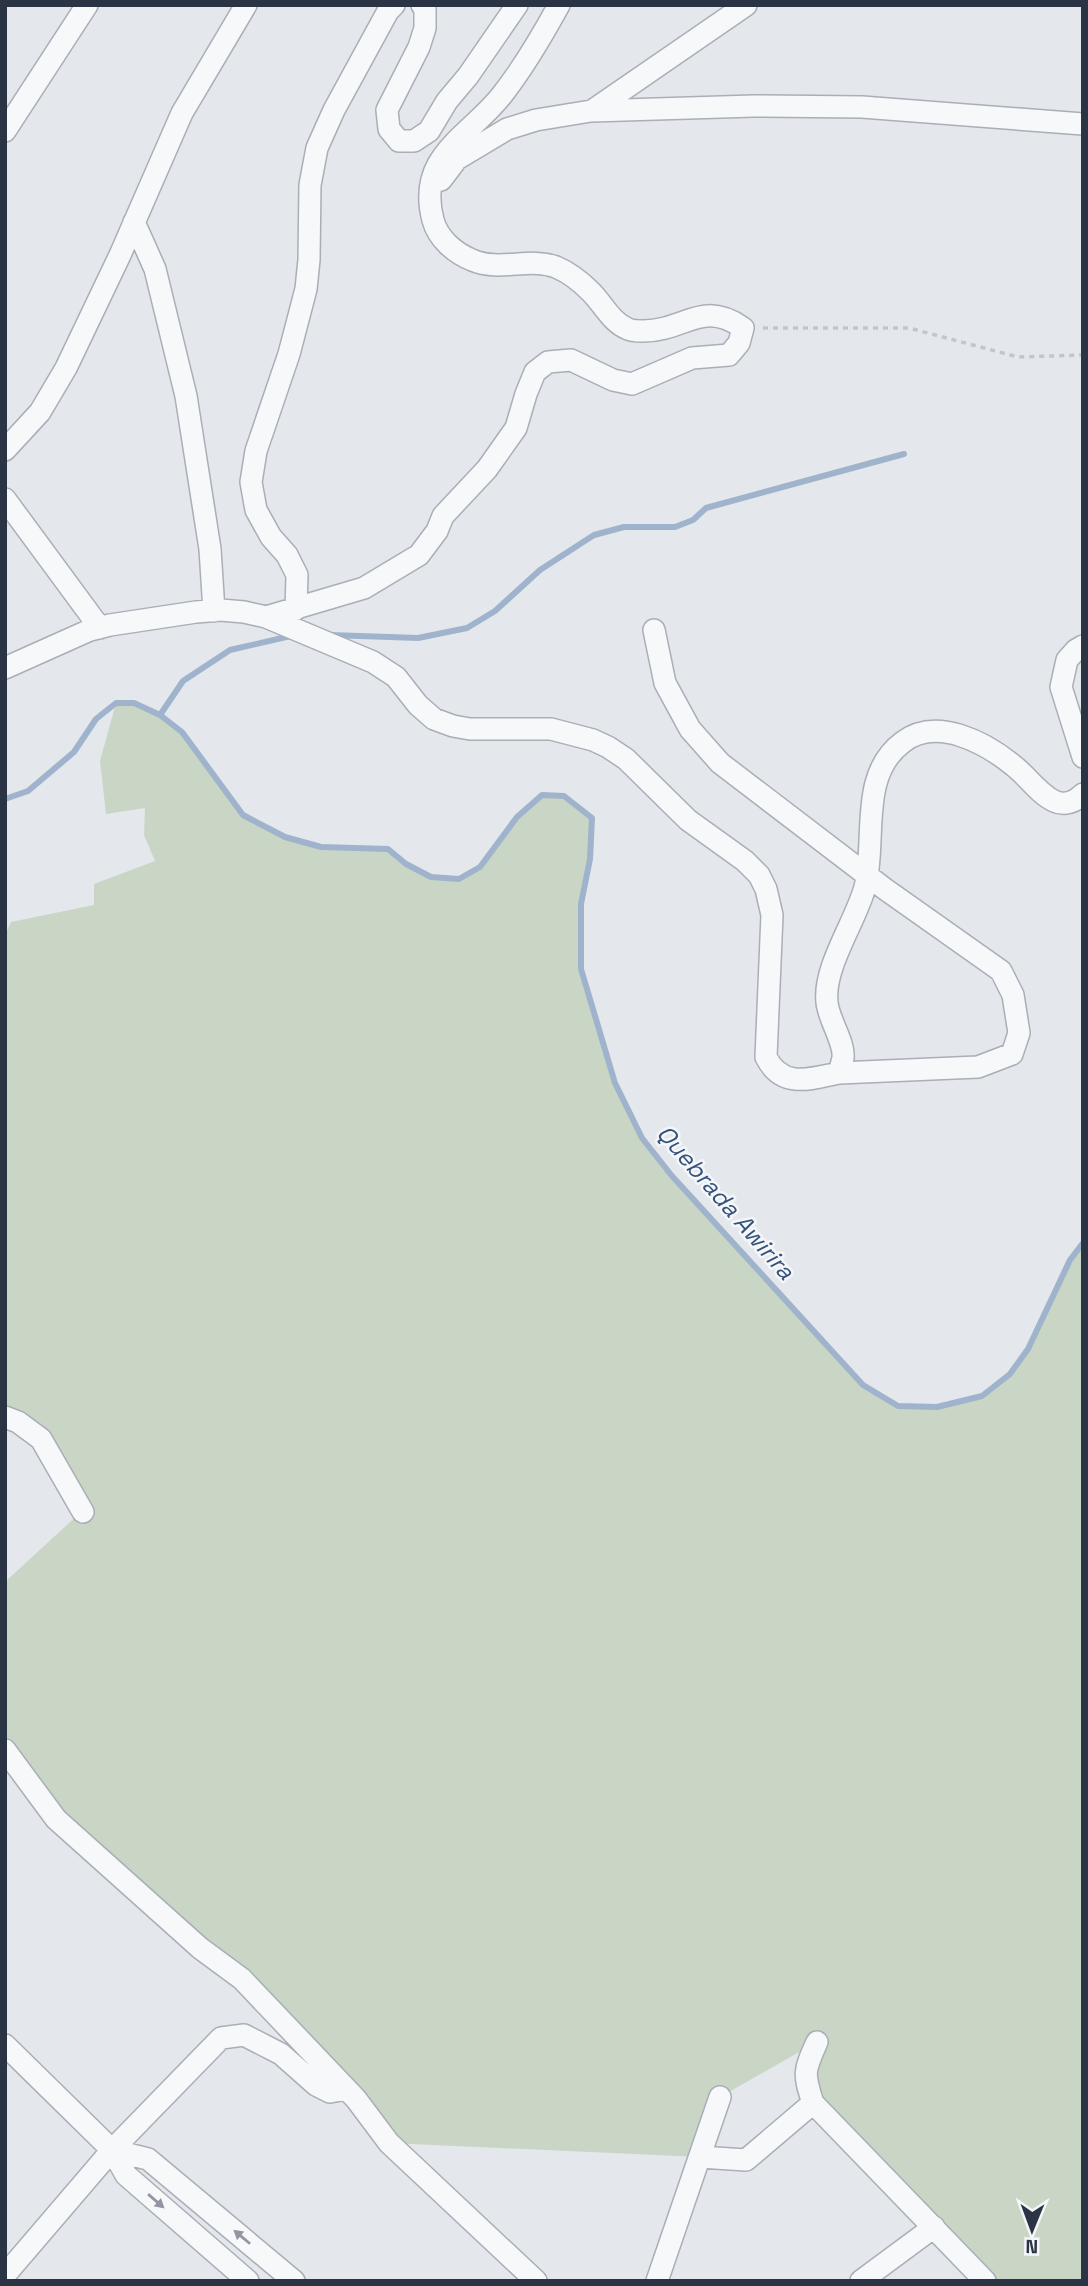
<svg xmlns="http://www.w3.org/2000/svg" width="1088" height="2286" font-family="'Space Grotesk',sans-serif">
  <rect width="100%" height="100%" fill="#e4e7ec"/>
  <!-- green -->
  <path fill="#c9d6c5" d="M 116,703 L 134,703 L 160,715 L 182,732 L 243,815 L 285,837 L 321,847 L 388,849 L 406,864 L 431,877 L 459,879 L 480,867 L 517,817 L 541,795 L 564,796 L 592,818 L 590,859 L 581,904 L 581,969 L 615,1083 L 642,1138 L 672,1176 L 863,1385 L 898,1406 L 937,1407 L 982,1396 L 1010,1374 L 1028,1349 L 1070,1260 L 1083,1243 L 1083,2281 L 985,2281 L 813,2103 L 815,2043 L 720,2097 L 700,2157 L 389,2143 L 356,2099 L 56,1819 L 8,1753 L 5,1720 L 5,1582 L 82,1511 L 41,1439 L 5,1417 L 5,935 L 11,922 L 94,905 L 94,884 L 155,861 L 144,835 L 145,808 L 106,814 L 100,761 Z"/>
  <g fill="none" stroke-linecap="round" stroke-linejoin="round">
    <!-- stream -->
    <path stroke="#9fb4cc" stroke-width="6" d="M 330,635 L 418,638 L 467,628 L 495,611 L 540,570 L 594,535 L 624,527 L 675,527 L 693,520 L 706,508 L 904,454
      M 160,715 L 183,681 L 230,650 L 295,635
      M 5,799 L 28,791 L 74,752 L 96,719 L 116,703 L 134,703 L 160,715 L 182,732 L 243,815 L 285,837 L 321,847 L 388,849 L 406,864 L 431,877 L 459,879 L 480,867 L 517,817 L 542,795 L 564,796 L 592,818 L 590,859 L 581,904 L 581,969 L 615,1083 L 642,1138 L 672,1176 L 863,1385 L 898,1406 L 937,1407 L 982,1396 L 1010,1374 L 1028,1349 L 1070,1260 L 1083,1243"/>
    <defs>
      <path id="minor" d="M 422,5 L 425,8 L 425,28 L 419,47 L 387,110 L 389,129 L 399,141 L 414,141 L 429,131 L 447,101 L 468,76 L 517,5
        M 592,111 L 746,5
        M 5,131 L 87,5
        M 441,180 L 457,159 L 507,129 L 536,120 L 591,111 L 754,106 L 862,107 L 1083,124
        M 134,222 L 155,269 L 186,396 L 210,549 L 214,611
        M 5,450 L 40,412 L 66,368 L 120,255 L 182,113 L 246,5
        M 5,499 L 100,628
        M 296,609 L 297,575 L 287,555 L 271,537 L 256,510 L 251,482 L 256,451 L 289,354 L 306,289 L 309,260 L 310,185 L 317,148 L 334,110 L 388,11 L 394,5
        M 266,617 L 364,588 L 419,555 L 437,531 L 443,516 L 487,469 L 516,428 L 526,394 L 535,372 L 548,362 L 571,360 L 613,380 L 632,384 L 692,358 L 729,355 L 739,343 L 743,328 C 702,299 685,331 643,331 C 638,331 632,331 628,329 C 611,322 603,304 591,292 C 582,283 568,272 556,267 C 530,257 499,272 472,260 C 455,253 438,239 433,220 C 416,156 469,137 502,95 C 524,67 542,36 559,5
        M 654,630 L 665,683 L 690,729 L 720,763 L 885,889 L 1001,971 L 1013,995 L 1019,1033 L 1012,1054 L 978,1067 L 839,1073
        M 1083,646 L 1076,650 L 1067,660 L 1061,687 L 1083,757
        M 5,668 L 90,630 L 110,625 L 196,612 L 221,610 L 244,612 L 266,617 L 373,662 L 396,677 L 418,705 L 434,719 L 453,726 L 470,729 L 551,729 L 593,740 L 608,747 L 626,759 L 688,820 L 745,861 L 759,875 L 766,889 L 772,915 L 766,1057 C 782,1089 810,1079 839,1073 C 840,1068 842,1063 843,1058 C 845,1042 828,1019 827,1002 C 823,967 856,921 865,887 C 877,840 858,775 903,742 C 937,716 986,743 1014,766 C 1027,776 1039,794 1054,801 C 1064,806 1075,802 1083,794
        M 5,1417 L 18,1422 L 41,1439 L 83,1512
        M 5,1750 L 56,1819 L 200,1948 L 242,1979 L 356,2099 L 389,2143 L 536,2281
        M 817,2042 C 804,2071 803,2073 813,2103 L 985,2281
        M 5,2045 L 112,2150 L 126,2175 L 248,2281
        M 112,2150 L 148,2159 L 294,2281
        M 700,2157 L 746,2160 L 813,2103
        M 5,2275 L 112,2150 L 221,2038 L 244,2035 L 281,2054 L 316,2085 L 330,2092 L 346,2089
        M 657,2281 L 720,2097
        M 861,2281 L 934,2227"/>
    </defs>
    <!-- minor casing -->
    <use href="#minor" stroke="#a9aeb7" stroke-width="24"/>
    <!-- path -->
    <path stroke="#c2c5cb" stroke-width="3.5" stroke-dasharray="5 5" stroke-linecap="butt" d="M 763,328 L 909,328 L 1018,357 L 1083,355"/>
    <!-- minor -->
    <use href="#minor" stroke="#f7f8fa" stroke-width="21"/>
  </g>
  <!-- one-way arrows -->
  <defs><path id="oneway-solid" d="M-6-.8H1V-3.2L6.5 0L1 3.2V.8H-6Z" transform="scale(1.75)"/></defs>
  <g fill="#9196a0">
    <use href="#oneway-solid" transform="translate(156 2201) rotate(41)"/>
    <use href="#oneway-solid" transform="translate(242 2237) rotate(-140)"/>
  </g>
  <g text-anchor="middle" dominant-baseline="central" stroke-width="5" stroke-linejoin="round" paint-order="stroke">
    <!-- water labels -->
    <g font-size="24" font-style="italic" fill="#34527a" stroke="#f4f6f9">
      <text transform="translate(726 1202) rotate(49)">Quebrada Awirira</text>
    </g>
  </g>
  <!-- border -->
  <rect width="1088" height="2286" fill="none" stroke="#2b3445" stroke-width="14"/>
  <!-- north arrow -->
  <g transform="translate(1032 2230) rotate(181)" stroke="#f4f6f9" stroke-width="5" paint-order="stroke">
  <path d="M0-5L12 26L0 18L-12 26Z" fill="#2b3445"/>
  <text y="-10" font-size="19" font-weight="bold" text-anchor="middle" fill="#2b3445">N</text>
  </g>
</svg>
